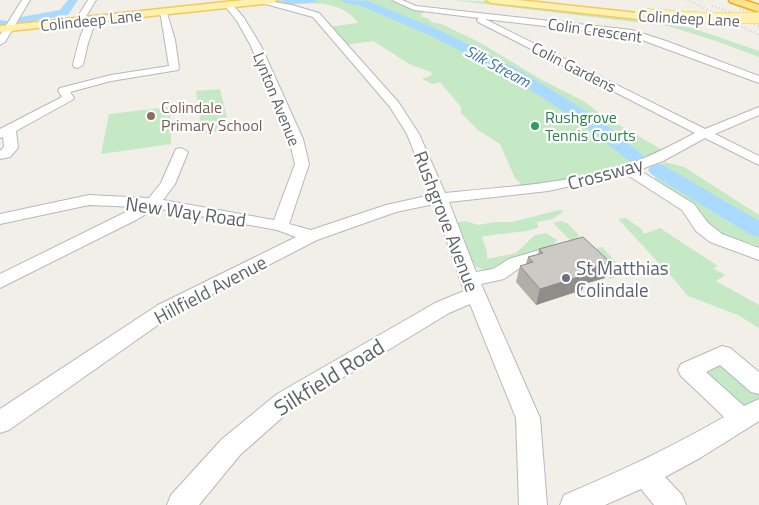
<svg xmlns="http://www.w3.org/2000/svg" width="759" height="505" font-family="'Titillium Web',sans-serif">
  <rect width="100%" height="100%" fill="#f1efe8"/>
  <!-- green -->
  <path fill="#c5e8c5" d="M 272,0 L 394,0 C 404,6 414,8 424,12 L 420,16 L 429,19 L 431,22 L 441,24 L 479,42 L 540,79 L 585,102 L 599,113 L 662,150 L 609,170 L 548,187 L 526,189 L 515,178 L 500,144 L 478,130 L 461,113 L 461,107 L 440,82 L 433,84 L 422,79 L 432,75 L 431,72 L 411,65 L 373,41 L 344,45 L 328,27 L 358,23 C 343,0 310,2 284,5 C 278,5 270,3 265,1 Z
    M 453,0 L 511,3 L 620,15 L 627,18 L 692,28 L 759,51 L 759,57 L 716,41 L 668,26 Z
    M 220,89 L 230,130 L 202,133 L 196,91 Z
    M 170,107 L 171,144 L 101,154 L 109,114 Z
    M 665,162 L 684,167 L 759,215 L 759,247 L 753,244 L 722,236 L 711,229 L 697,208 L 655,184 L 655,167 Z
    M 559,210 L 564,211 L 553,219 L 537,222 L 538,228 C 519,234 501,232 482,237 L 487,252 L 487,259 L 516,253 L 535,235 L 546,233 L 557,240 L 549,250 L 502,263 L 486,271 L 475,266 L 454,223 L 466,221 L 478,225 L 495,222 L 512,222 Z
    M 626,218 L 641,229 L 644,234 L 660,228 L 718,266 L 713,268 L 725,275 L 716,281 L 759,305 L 759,328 L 738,315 L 688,296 L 673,278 L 618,219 Z
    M 560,221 L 567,223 L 579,235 L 577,240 L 571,241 L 553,223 Z
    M 602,247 L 626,273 L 610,279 L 582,252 Z
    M 722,358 L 759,389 L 759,401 L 741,411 L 696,372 Z"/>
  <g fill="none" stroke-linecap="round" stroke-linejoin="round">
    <!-- river -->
    <path fill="#aadaff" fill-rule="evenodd" d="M 68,0 L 78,0 L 68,15 L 21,23 L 15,20 L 21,17 L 60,10 Z
      M 283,0 L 318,0 L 313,3 L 287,4 L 283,3 Z
      M 341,0 L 368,1 L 437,29 L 521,71 L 599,119 L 645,157 L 643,161 L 636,163 L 629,161 L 587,127 L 511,77 L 429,35 L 361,6 L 342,2 Z
      M 0,20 L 7,21 L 9,23 L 7,25 L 0,26 Z
      M 658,164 L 665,166 L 759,221 L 759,237 L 751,235 L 651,174 L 648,170 L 651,166 Z"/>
    <defs>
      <path id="minor" d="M 22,0 L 30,0 L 5,42 L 0,45 L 0,35 Z
        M 88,0 L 96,0 L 82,23 L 76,23 L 75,21 Z
        M 262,0 L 292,5 L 319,13 L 399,103 L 419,134 L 445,193 C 505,187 568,184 626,165 C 650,157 672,145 695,133 L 478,22 L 477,20 L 479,18 L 414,10 L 392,0 L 402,0 L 416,6 L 632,30 L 666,41 L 759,76 L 759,83 L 631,36 L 485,19 L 705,129 L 759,107 L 759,115 L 715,134 L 759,156 L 759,165 L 705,138 L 663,161 L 639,170 L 694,204 L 708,223 L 722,234 L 759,248 L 759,260 L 710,242 L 696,231 L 682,210 L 626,174 L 548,191 L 449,202 L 476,272 L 493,269 L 509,259 L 549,247 L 555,249 L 558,253 L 555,257 L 521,267 L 504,279 L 481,284 L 540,418 L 547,505 L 519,505 L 516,418 L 470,304 L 449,313 L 293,408 L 240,455 L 199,505 L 167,505 L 171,495 L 222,439 L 277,394 L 435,303 L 464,291 L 434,204 L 396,212 L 317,240 L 172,315 L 9,430 L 0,433 L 0,409 L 158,305 L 296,237 L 277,230 L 156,208 L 136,220 L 0,288 L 0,274 L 136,207 L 89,205 L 0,224 L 0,214 L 89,195 L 149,198 L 161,183 L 176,149 L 181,148 L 188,152 L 175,184 L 163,200 L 274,220 L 295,164 L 289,139 L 251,46 L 237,21 L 225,6 L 226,4 L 232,4 L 244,18 L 261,46 L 303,139 L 309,164 L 289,224 L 311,230 L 386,205 L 431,195 L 407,134 L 390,107 L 313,17 L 262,3 Z
        M 160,11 L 167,13 L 175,40 L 179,68 L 178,70 L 111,81 L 70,92 L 74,98 L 72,100 L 16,131 L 18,148 L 10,157 L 0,159 L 0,151 L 4,147 L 3,137 L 0,138 L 0,129 L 62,97 L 58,90 L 60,88 L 111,75 L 169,66 Z
        M 92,17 L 96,20 L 88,43 L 83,65 L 78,68 L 74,67 L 73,65 C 76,54 82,22 92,17 Z
        M 722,346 L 730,348 L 759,372 L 759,394 L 751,392 L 720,365 L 706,372 L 744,406 L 759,399 L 759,421 L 700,458 L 665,477 L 682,495 L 686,505 L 654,505 L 641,489 L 605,505 L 560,505 L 564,495 C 619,472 672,447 724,417 L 681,376 L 678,370 L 681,364 Z"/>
      <path id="major" d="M 244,0 L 277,0 L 272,3 L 0,32 L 0,26 Z
        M 486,0 L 518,0 L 665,16 L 670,19 L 665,22 L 491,3 Z"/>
      <path id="highway" d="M 729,0 L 744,0 L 759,5 L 759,12 L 730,2 Z"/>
    </defs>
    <!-- minor casing -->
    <use href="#minor" stroke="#b5b8bc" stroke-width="2"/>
    <!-- major casing -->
    <use href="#major" stroke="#f2c960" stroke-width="3"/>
    <!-- highway casing -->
    <use href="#highway" stroke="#f9ab00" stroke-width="3"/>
    <!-- minor -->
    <use href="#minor" fill="#fff" fill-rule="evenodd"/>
    <!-- major -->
    <use href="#major" fill="#fff2af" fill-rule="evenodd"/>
    <!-- highway -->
    <use href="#highway" fill="#fde293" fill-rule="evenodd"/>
    <!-- rail -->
    <path stroke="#b6b7b8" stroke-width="2" stroke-dasharray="0.5 3" stroke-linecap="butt" d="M 688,0 L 759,35
      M 712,6 L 745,17
      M 740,9 L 759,17
      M 738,18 L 759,26"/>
    <defs>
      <path id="major-bridge" d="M 640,14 L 702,18 L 759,18"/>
    </defs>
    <!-- major-bridge casing -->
    <use href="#major-bridge" stroke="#f2c960" stroke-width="12" stroke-linecap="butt"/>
    <!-- major-bridge -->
    <use href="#major-bridge" stroke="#fff2af" stroke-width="11"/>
  </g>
  <!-- wall -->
  <path fill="#afaea9" d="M 539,249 L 605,278 L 584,284 L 582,290 L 536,305 L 516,282 L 520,266 L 526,264 L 528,257 L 538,254 Z"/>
  <!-- shaded-wall -->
  <path fill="#8f8d8a" d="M 610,262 L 605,278 L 584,284 L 582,290 L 536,305 L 540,289 L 583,270 Z"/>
  <!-- building -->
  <path fill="#cccac5" stroke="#8f8d8a" d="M 583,237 L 610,262 L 583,270 L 588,274 L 540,289 L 520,266 L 533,262 L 528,257 L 543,253 L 539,249 Z"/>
  <!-- markers -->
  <circle fill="#8d6e63" stroke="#fff" stroke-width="2" cx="151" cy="116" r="5"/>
  <circle fill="#2e9e5b" stroke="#fff" stroke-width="2" cx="535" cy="126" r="5"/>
  <circle fill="#6b7280" stroke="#fff" stroke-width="2" cx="566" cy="278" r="5"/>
  <g text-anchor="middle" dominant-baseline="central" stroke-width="4.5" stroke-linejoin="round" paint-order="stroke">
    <!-- far-street labels -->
    <g font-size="16" fill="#5f6368" stroke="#fff">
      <text transform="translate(689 18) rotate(3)">Colindeep Lane</text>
      <text transform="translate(91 20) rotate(-6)">Colindeep Lane</text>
      <text transform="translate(595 30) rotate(8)">Colin Crescent</text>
      <text transform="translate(574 67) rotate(27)">Colin Gardens</text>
      <text transform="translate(277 99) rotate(68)">Lynton Avenue</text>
    </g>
    <!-- far-water labels -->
    <g font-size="16" font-style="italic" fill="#4174aa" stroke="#fff">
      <text transform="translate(498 66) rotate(28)">Silk Stream</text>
    </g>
    <!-- far-education labels -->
    <g font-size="16" fill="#785e54" stroke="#fff" text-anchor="start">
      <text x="161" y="107">Colindale<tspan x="161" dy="18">Primary School</tspan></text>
    </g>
    <!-- far-leisure labels -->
    <g font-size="16" fill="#27864d" stroke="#fff" text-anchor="start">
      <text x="545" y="117">Rushgrove<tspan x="545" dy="18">Tennis Courts</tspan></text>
    </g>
    <!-- street labels -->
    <g font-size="19" fill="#5f6368" stroke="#fff">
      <text transform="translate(605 173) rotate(-15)">Crossway</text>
      <text transform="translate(186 211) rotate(8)">New Way Road</text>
      <text transform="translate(447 221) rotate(69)">Rushgrove Avenue</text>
      <text transform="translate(210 289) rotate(-28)">Hillfield Avenue</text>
    </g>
    <!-- worship labels -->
    <g font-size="19" fill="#5b616d" stroke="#fff" text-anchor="start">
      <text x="576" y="267">St Matthias<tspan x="576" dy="22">Colindale</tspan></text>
    </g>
    <!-- near-street labels -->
    <g font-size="22" fill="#5f6368" stroke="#fff">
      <text transform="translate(329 377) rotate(-32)">Silkfield Road</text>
    </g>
  </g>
</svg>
